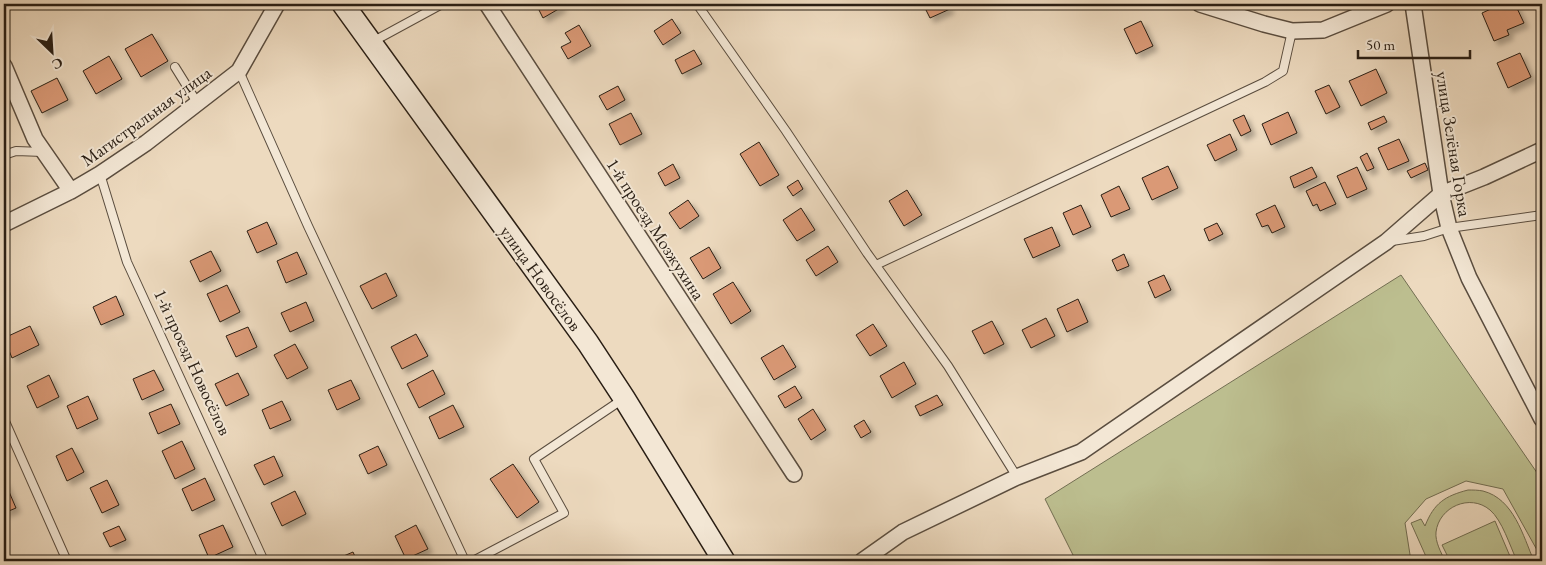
<svg xmlns="http://www.w3.org/2000/svg" width="1546" height="565" font-family="'EB Garamond',serif">
  <defs>
    <filter id="shadow"><feDropShadow dx="4.5" dy="4.5" stdDeviation="2.5" flood-color="#0004"/></filter>
  </defs>
  <rect width="100%" height="100%" fill="#eddabf"/>
  <filter id="stains"><feTurbulence type="fractalNoise" baseFrequency=".004" numOctaves="4"/><feColorMatrix values="0 0 0 0 .2 0 0 0 0 .09 0 0 0 0 .02 0 0 0 .5 -.17"/></filter>
  <radialGradient id="worn" r=".72"><stop offset=".6" stop-color="#630" stop-opacity="0"/><stop offset="1" stop-color="#630" stop-opacity=".3"/></radialGradient>
  <!-- green -->
  <path fill="#bcbe8f" stroke="#726e52" d="M 1401,275 L 1542,480 L 1542,559 L 1503,489 L 1466,481 L 1426,499 L 1405,523 L 1411,561 L 1076,561 L 1045,499 Z
    M 1468,490 C 1473,490 1478,490 1483,491 C 1514,499 1523,536 1534,561 L 1517,561 C 1510,546 1502,520 1490,510 C 1470,493 1439,507 1436,532 C 1435,542 1441,552 1445,561 L 1428,561 L 1411,523 L 1421,519 L 1425,526 C 1434,503 1445,496 1468,490 Z
    M 1495,521 L 1512,561 L 1450,561 L 1442,545 Z"/>
  <!-- building -->
  <path fill="#da9976" stroke="#291e14" filter="url(#shadow)" d="M 536,4 L 560,4 L 562,7 L 543,18 Z
    M 923,4 L 947,4 L 950,9 L 930,18 Z
    M 1502,4 L 1515,4 L 1524,23 L 1507,30 L 1509,35 L 1494,41 L 1482,13 Z
    M 672,19 L 681,33 L 663,45 L 654,31 Z
    M 1141,21 L 1153,46 L 1136,54 L 1124,29 Z
    M 579,25 L 591,46 L 568,59 L 561,47 L 571,42 L 565,33 Z
    M 152,34 L 168,61 L 141,77 L 125,49 Z
    M 694,50 L 702,64 L 682,74 L 675,60 Z
    M 1520,53 L 1531,77 L 1508,88 L 1497,63 Z
    M 109,56 L 122,79 L 96,94 L 83,71 Z
    M 1376,69 L 1387,93 L 1361,106 L 1349,81 Z
    M 57,78 L 68,100 L 42,113 L 31,91 Z
    M 1329,85 L 1340,107 L 1326,114 L 1315,91 Z
    M 618,86 L 625,100 L 607,110 L 599,96 Z
    M 1288,112 L 1297,133 L 1271,145 L 1262,124 Z
    M 631,113 L 642,134 L 620,145 L 609,124 Z
    M 1244,115 L 1251,131 L 1241,136 L 1233,120 Z
    M 1384,116 L 1387,122 L 1371,130 L 1368,123 Z
    M 1230,134 L 1237,150 L 1215,161 L 1207,145 Z
    M 1399,139 L 1409,161 L 1388,170 L 1378,148 Z
    M 759,142 L 779,175 L 760,186 L 740,154 Z
    M 1367,153 L 1374,168 L 1367,171 L 1360,157 Z
    M 1425,163 L 1428,170 L 1411,178 L 1407,171 Z
    M 673,164 L 680,178 L 665,186 L 658,173 Z
    M 1168,166 L 1178,188 L 1152,200 L 1142,178 Z
    M 1312,167 L 1317,177 L 1294,188 L 1290,177 Z
    M 1357,167 L 1367,189 L 1347,198 L 1337,176 Z
    M 798,180 L 803,189 L 793,196 L 787,187 Z
    M 1325,182 L 1336,204 L 1320,211 L 1317,204 L 1313,206 L 1306,191 Z
    M 1119,186 L 1130,209 L 1111,217 L 1101,195 Z
    M 907,190 L 922,215 L 904,226 L 889,201 Z
    M 688,200 L 699,216 L 680,229 L 669,213 Z
    M 1081,205 L 1091,227 L 1073,235 L 1063,213 Z
    M 1275,205 L 1285,227 L 1272,233 L 1268,225 L 1262,227 L 1256,214 Z
    M 801,208 L 815,230 L 797,241 L 783,220 Z
    M 267,222 L 277,244 L 257,253 L 247,231 Z
    M 1217,223 L 1223,234 L 1209,241 L 1204,229 Z
    M 1052,227 L 1060,246 L 1033,258 L 1024,239 Z
    M 828,246 L 838,262 L 816,276 L 806,260 Z
    M 709,247 L 721,268 L 703,279 L 690,258 Z
    M 211,251 L 221,271 L 200,282 L 190,261 Z
    M 297,252 L 307,274 L 286,283 L 277,261 Z
    M 1124,254 L 1129,266 L 1117,271 L 1112,260 Z
    M 386,273 L 397,296 L 372,309 L 360,286 Z
    M 1164,275 L 1171,290 L 1155,298 L 1148,282 Z
    M 733,282 L 751,311 L 731,324 L 713,294 Z
    M 227,285 L 240,312 L 220,322 L 207,294 Z
    M 116,296 L 124,315 L 101,325 L 93,307 Z
    M 1078,299 L 1088,322 L 1067,332 L 1057,309 Z
    M 306,302 L 314,321 L 290,332 L 281,313 Z
    M 1046,318 L 1055,336 L 1031,348 L 1022,330 Z
    M 992,321 L 1004,344 L 984,354 L 972,331 Z
    M 873,324 L 887,346 L 870,356 L 856,335 Z
    M 30,326 L 39,345 L 12,358 L 4,338 Z
    M 248,327 L 257,347 L 236,357 L 226,336 Z
    M 416,334 L 428,356 L 402,369 L 391,347 Z
    M 295,344 L 308,368 L 287,379 L 274,355 Z
    M 783,345 L 796,367 L 774,380 L 761,358 Z
    M 904,362 L 916,384 L 892,398 L 880,376 Z
    M 154,370 L 164,390 L 142,400 L 133,379 Z
    M 433,370 L 445,394 L 419,408 L 407,384 Z
    M 238,373 L 249,395 L 226,406 L 215,384 Z
    M 49,375 L 59,397 L 37,408 L 27,386 Z
    M 351,380 L 360,399 L 337,410 L 328,390 Z
    M 795,386 L 802,398 L 785,408 L 778,396 Z
    M 937,395 L 943,405 L 920,416 L 915,406 Z
    M 88,396 L 98,419 L 77,429 L 67,406 Z
    M 282,401 L 291,420 L 270,429 L 262,410 Z
    M 171,404 L 180,424 L 158,434 L 149,413 Z
    M 453,405 L 464,427 L 439,439 L 429,417 Z
    M 813,409 L 826,430 L 811,440 L 798,419 Z
    M 864,420 L 871,432 L 861,438 L 854,426 Z
    M 182,441 L 195,469 L 175,479 L 162,451 Z
    M 378,446 L 387,465 L 368,474 L 359,455 Z
    M 72,448 L 84,472 L 67,481 L 56,456 Z
    M 274,456 L 283,476 L 264,485 L 254,465 Z
    M 513,464 L 539,502 L 517,518 L 490,479 Z
    M 205,478 L 215,500 L 192,511 L 182,489 Z
    M 4,480 L 16,508 L 4,513 Z
    M 107,480 L 119,505 L 102,513 L 90,488 Z
    M 295,491 L 306,514 L 282,526 L 271,503 Z
    M 223,525 L 233,547 L 209,558 L 199,535 Z
    M 416,525 L 428,549 L 406,559 L 395,536 Z
    M 119,526 L 126,540 L 110,547 L 103,533 Z
    M 353,552 L 357,561 L 332,561 Z"/>
  <g fill="none" stroke-linecap="round" stroke-linejoin="round">
    <defs>
      <path id="lane" d="M 697,4 L 786,131 L 867,253 L 948,366 L 1017,477
        M 372,42 L 442,4
        M 175,67 L 198,104
        M 239,71 L 308,226 L 465,561
        M 4,155 L 16,151 L 43,152
        M 100,174 L 127,262 L 264,561
        M 1392,241 L 1424,236 L 1449,228 L 1542,215
        M 876,265 L 1265,82 L 1283,71 L 1292,31
        M 4,419 L 67,561
        M 473,561 L 564,513 L 534,459 L 623,399"/>
      <path id="street" d="M 487,4 L 794,474
        M 1200,4 L 1264,24 L 1292,31 L 1323,30 L 1387,4
        M 1413,4 L 1441,194 L 1449,228 L 1469,278 L 1542,419
        M 4,66 L 35,139 L 71,191
        M 4,224 L 71,191 L 100,174 L 146,143 L 239,71 L 277,4
        M 862,561 L 903,532 L 1017,477 L 1081,452 L 1386,242 L 1441,194 L 1484,177 L 1542,150"/>
      <path id="secondary" d="M 343,4 L 588,343 L 624,398 L 724,561"/>
    </defs>
    <!-- lane casing -->
    <use href="#lane" stroke="#5a4d3f" stroke-width="10"/>
    <!-- street casing -->
    <use href="#street" stroke="#5a4d3f" stroke-width="18"/>
    <!-- secondary casing -->
    <use href="#secondary" stroke="#291e14" stroke-width="24"/>
    <!-- lane -->
    <use href="#lane" stroke="#f3e7d5" stroke-width="8"/>
    <!-- street -->
    <use href="#street" stroke="#f3e7d5" stroke-width="15"/>
    <!-- secondary -->
    <use href="#secondary" stroke="#f3e7d5" stroke-width="21"/>
  </g>
  <g text-anchor="middle" dominant-baseline="central" stroke-width="4" stroke-linejoin="round" paint-order="stroke">
    <!-- street labels -->
    <g font-size="18" fill="#291e14" stroke="#f3e7d5">
      <text transform="translate(146 116) rotate(-36)">Магистральная улица</text>
      <text transform="translate(1454 144) rotate(81)">улица Зелёная Горка</text>
      <text transform="translate(656 229) rotate(57)">1-й проезд Мозжухина</text>
      <text transform="translate(541 278) rotate(54)">улица Новосёлов</text>
      <text transform="translate(193 362) rotate(65)">1-й проезд Новосёлов</text>
    </g>
  </g>
  <!-- margin -->
  <rect width="1546" height="565" fill="none" stroke="#eddabf" stroke-width="20"/>
  <rect x="5" y="5" width="1536" height="555" fill="none" stroke="#291e14" stroke-width="2.5"/>
  <rect x="10" y="10" width="1526" height="545" fill="none" stroke="#291e14"/>
  <!-- north arrow -->
  <g transform="translate(52 52) rotate(155)" stroke="#f3e7d5" stroke-width="4" paint-order="stroke">
  <path d="M0-4L9 19L0 12L-9 19Z" fill="#291e14"/>
  <text y="-8" font-size="14" font-weight="bold" text-anchor="middle" fill="#291e14">С</text>
  </g>
  <!-- scale -->
  <path d="M1358 50v8h112v-8" fill="none" stroke="#291e14" stroke-width="2.5"/>
  <text x="1366" y="50" font-size="15" fill="#291e14" stroke="#f3e7d5" stroke-width="4" paint-order="stroke">50 m</text>
  <rect width="100%" height="100%" filter="url(#stains)"/>
  <rect width="100%" height="100%" fill="url(#worn)"/>
</svg>
